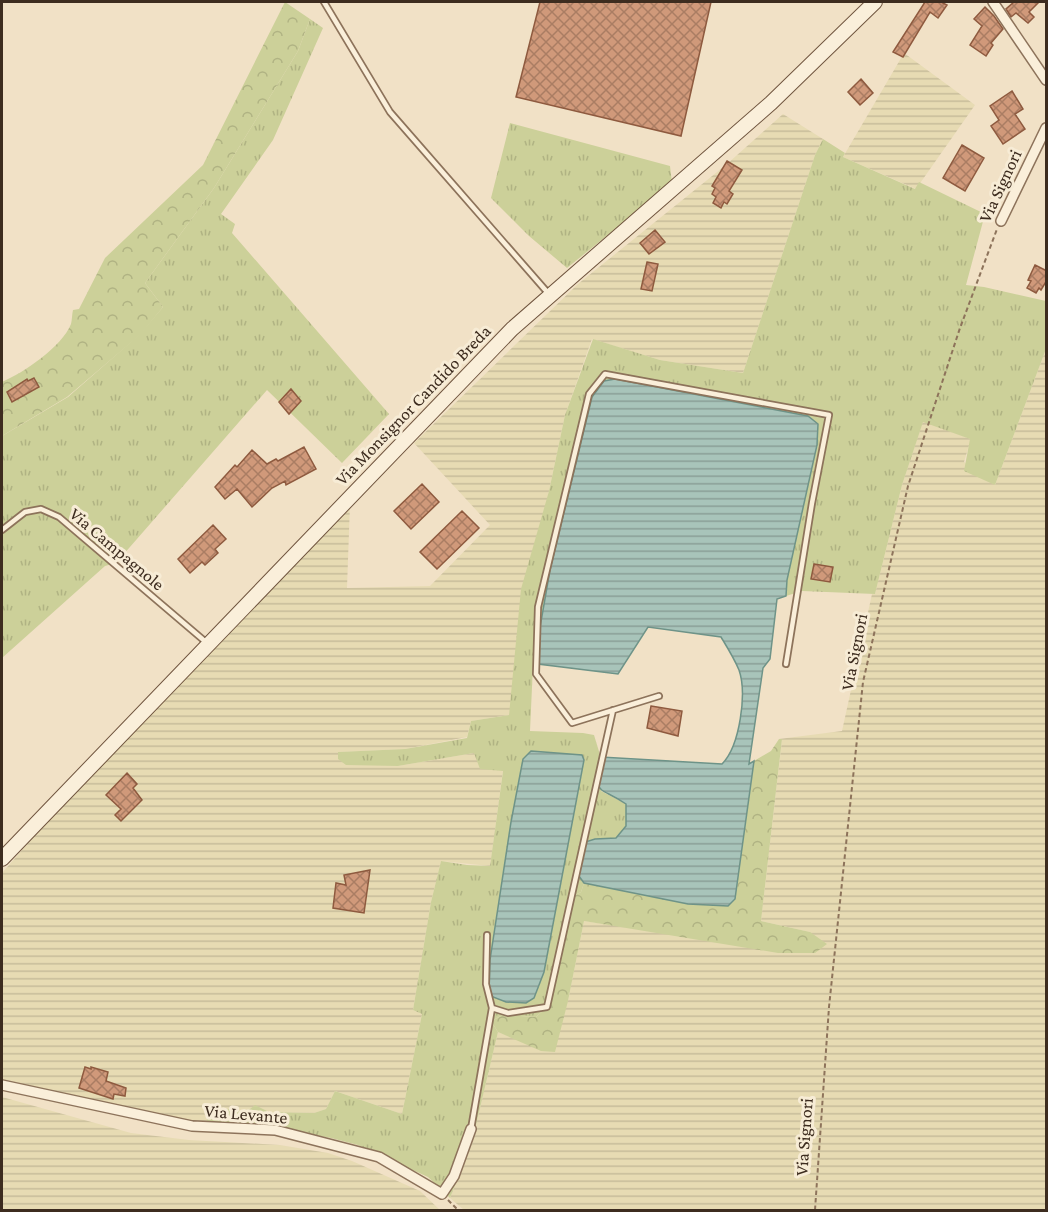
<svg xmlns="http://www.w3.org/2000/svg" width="1048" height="1212" font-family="'Crimson Pro',serif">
  <defs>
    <pattern id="farmland-rules" width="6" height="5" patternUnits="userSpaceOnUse" patternTransform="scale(1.5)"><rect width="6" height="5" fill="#e7dbb3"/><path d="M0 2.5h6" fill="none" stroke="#c7bc9a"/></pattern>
    <pattern id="grass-tufts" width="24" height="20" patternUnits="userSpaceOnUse" patternTransform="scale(1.5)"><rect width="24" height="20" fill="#ccd099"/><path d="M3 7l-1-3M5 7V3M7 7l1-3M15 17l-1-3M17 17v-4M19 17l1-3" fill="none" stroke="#b0b383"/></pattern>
    <pattern id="forest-crowns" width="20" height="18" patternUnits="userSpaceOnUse" patternTransform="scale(1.5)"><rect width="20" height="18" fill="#ccd099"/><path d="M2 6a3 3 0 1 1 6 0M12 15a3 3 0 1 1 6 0" fill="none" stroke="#b0b383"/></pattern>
    <pattern id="water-rules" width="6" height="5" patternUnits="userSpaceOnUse" patternTransform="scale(1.5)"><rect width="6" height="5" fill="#a8c4ba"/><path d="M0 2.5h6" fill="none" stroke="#8a9f97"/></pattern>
    <pattern id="building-cross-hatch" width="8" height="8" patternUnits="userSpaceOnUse" patternTransform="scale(1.5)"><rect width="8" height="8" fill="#d0997a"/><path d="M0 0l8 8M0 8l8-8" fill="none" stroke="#aa7d63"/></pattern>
  </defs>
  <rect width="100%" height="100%" fill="#f1e1c6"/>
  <!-- farmland -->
  <path fill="url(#farmland-rules)" d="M 904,53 L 975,105 L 916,189 L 843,157 Z
    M 783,114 L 823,139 L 815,155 L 743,373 L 660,360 L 592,339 L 565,415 L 549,491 L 509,715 L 471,721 L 467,737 L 405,749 L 338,752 L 398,766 L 474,753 L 503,770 L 490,866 L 441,861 L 431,902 L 413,1010 L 422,1014 L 402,1114 L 335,1091 L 326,1109 L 314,1113 L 269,1112 L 255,1106 L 245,1113 L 234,1109 L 206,1124 L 157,1120 L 2,1080 L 2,873 L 63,803 L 350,504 L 347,588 L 430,586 L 490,525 L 414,443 L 578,284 L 727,164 Z
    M 1046,349 L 1046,1210 L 464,1210 L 450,1198 L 472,1142 L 498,1032 L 514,1038 L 568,1001 L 584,921 L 631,928 L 810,932 L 761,921 L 782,740 L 779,739 L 842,731 L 872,594 L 875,594 L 902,485 L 923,421 L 971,439 L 964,462 L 995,485 Z
    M 2,1097 L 131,1133 L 189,1140 L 280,1145 L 328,1153 L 352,1161 L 420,1191 L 440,1210 L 2,1210 Z"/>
  <!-- grass -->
  <path fill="url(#grass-tufts)" fill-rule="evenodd" d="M 310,19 L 323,28 L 273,140 L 221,214 L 235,224 L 232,233 L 389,414 L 342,463 L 267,390 L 116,563 L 105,566 L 2,658 L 2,436 L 68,397 L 140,334 L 163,307 L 145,283 L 214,188 L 298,51 Z
    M 510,123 L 670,166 L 672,183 L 567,268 L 529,236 L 491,198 Z
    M 823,139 L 845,153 L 843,157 L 915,189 L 919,182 L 985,214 L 966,285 L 984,287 L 1046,301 L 1046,349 L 995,485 L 964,471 L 970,439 L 923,422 L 902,485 L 875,594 L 802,591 L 786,596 L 787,580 L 592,397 L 550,571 L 539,633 L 538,664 L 533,665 L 530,731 L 583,733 L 594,735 L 601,758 L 601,791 L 626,804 L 626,826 L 616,839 L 595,839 L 577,872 L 584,883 L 581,892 L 573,896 L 561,932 L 549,1005 L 536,1017 L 503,1015 L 491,1021 L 498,1032 L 472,1142 L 450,1198 L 428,1177 L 358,1145 L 331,1138 L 283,1129 L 206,1124 L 208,1117 L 214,1110 L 234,1109 L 245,1113 L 255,1105 L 269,1112 L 314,1113 L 326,1109 L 335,1091 L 402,1114 L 422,1014 L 413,1010 L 431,902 L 441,861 L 467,865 L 490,866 L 503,771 L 480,769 L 474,753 L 398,766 L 346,765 L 338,759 L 338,752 L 405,749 L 467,738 L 471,721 L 509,715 L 521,589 L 549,491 L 565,415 L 593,339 L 660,360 L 743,373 L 815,155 ZM 582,755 L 584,761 L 544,972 L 534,998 L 490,960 L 511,822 L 523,759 Z"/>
  <!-- forest -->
  <path fill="url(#forest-crowns)" d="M 285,2 L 310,19 L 298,51 L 214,188 L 145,283 L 163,307 L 141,334 L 67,397 L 2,436 L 2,382 C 23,373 62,347 71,324 C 72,320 72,314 73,310 L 79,309 L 105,258 L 203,165 Z
    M 779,739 L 782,739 L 761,921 L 810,932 L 827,944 L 815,953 L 778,953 L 584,921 L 568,1001 L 555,1052 L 541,1051 L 498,1032 L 491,1021 L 503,1015 L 536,1017 L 549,1005 L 561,932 L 573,896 L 581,892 L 584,883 L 688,904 L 728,906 L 735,899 L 754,761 L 771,751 Z"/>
  <!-- water -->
  <path fill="url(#water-rules)" stroke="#6e9388" stroke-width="1.5" d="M 615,379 L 808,416 L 818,424 L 817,445 L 787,580 L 786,596 L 777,599 L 770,659 L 763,668 L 749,764 L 754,761 L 735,899 L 728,906 L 688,904 L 584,883 L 576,872 L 582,843 L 595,839 L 616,838 L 626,826 L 626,804 C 596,784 595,798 601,757 L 722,764 C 740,746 747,693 739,670 C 734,658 727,647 721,637 L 648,627 L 618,674 L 538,664 L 539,633 L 550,570 L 592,397 L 604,381 Z
    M 531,751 L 582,755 L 584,760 L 544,972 L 534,998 L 526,1003 L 506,1002 L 493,997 L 489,991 L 490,960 L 511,822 L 523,759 Z"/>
  <!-- building -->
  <path fill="url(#building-cross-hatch)" stroke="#8e5a3f" stroke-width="1.5" d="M 540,2 L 711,2 L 681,136 L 516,97 Z
    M 925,2 L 941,2 L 947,5 L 938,18 L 930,12 L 903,57 L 893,52 Z
    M 1014,2 L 1039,2 L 1029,12 L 1034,17 L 1028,23 L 1016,13 L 1011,17 L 1006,9 Z
    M 985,7 L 994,16 L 1003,29 L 991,43 L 993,45 L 986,56 L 970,45 L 982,26 L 974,19 Z
    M 861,79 L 873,93 L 860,105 L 848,92 Z
    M 1012,91 L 1023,109 L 1015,114 L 1025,129 L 1003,144 L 991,126 L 999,120 L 990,106 Z
    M 962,145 L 984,158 L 965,191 L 943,178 Z
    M 727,161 L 742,170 L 729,191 L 733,194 L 727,204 L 724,202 L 721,208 L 713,203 L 716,197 L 712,194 L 715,188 L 712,186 Z
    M 655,230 L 665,242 L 649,254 L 640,243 Z
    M 647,262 L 658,264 L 652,291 L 641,289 Z
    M 1035,265 L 1047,271 L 1047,280 L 1041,290 L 1039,288 L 1036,293 L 1027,288 L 1031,281 L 1028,280 Z
    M 34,378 L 39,387 L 12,402 L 7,392 L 27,379 L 28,381 Z
    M 291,389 L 301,401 L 289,414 L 279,402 Z
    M 304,447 L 316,469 L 286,485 L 285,481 L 272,488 L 252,507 L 237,489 L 225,499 L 215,487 L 235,465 L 237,467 L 252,450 L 267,464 L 276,459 L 278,461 Z
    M 422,484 L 439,502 L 411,529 L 394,511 Z
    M 462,511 L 479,528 L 437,569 L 420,552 Z
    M 213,525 L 226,539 L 215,549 L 218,553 L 205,565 L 202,562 L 190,573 L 178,559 Z
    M 814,564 L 833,567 L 830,582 L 811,579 Z
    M 651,706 L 682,711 L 678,736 L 647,728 Z
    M 127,773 L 137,784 L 133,788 L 142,800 L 121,821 L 115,815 L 121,809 L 106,795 Z
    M 370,870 L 364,913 L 333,908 L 336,883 L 346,885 L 344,875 Z
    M 85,1067 L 91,1069 L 91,1067 L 108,1072 L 106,1081 L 126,1088 L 125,1096 L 114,1094 L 113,1099 L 79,1088 Z"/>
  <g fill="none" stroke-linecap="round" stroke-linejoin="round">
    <defs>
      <path id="service" d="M 324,2 L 390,112 L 548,293
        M 2,530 L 25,512 L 41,509 L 59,517 L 207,643
        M 659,696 L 572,723 L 536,674 L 538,607 L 589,394 L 605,374 L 829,415 L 812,503 L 786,664
        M 487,935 L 486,984 L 492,1008 L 508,1013 L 547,1007 L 613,710
        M 471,1129 L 492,1008"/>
      <path id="minor" d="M 993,2 L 1046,80
        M 1001,221 L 1046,128
        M 2,1085 L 192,1126 L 275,1130 L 379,1157 L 442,1194 L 454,1176 L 471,1129"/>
      <path id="secondary" d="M 2,859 L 512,329 L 771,103 L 875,2"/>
    </defs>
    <!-- service casing -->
    <use href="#service" stroke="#8d735b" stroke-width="8"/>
    <!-- minor casing -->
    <use href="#minor" stroke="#8d735b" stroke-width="12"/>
    <!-- secondary casing -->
    <use href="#secondary" stroke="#6f543e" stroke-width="16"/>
    <!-- path -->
    <path stroke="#8d735b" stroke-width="2" stroke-dasharray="4.5 3" stroke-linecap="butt" d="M 448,1200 L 458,1210
      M 815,1210 L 829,1007 L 863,682 L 908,486 L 960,328 L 997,229"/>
    <!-- service -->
    <use href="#service" stroke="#faefda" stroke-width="4.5"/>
    <!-- minor -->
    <use href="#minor" stroke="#faefda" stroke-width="9"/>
    <!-- secondary -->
    <use href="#secondary" stroke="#faefda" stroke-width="14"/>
  </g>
  <g text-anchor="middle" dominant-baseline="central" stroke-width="6" stroke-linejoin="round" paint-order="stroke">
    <!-- street labels -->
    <g font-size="18" fill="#3d2c1f" stroke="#f7ecd6">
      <text transform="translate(1000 186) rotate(-65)">Via Signori</text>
      <text transform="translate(413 405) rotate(-46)">Via Monsignor Candido Breda</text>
      <text transform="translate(117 549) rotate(40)">Via Campagnole</text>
      <text transform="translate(854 652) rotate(-79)">Via Signori</text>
      <text transform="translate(246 1114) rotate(5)">Via Levante</text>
      <text transform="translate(804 1137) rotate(-86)">Via Signori</text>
    </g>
  </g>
  <!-- border -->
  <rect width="1048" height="1212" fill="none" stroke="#3d2c1f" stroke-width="6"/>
</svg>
